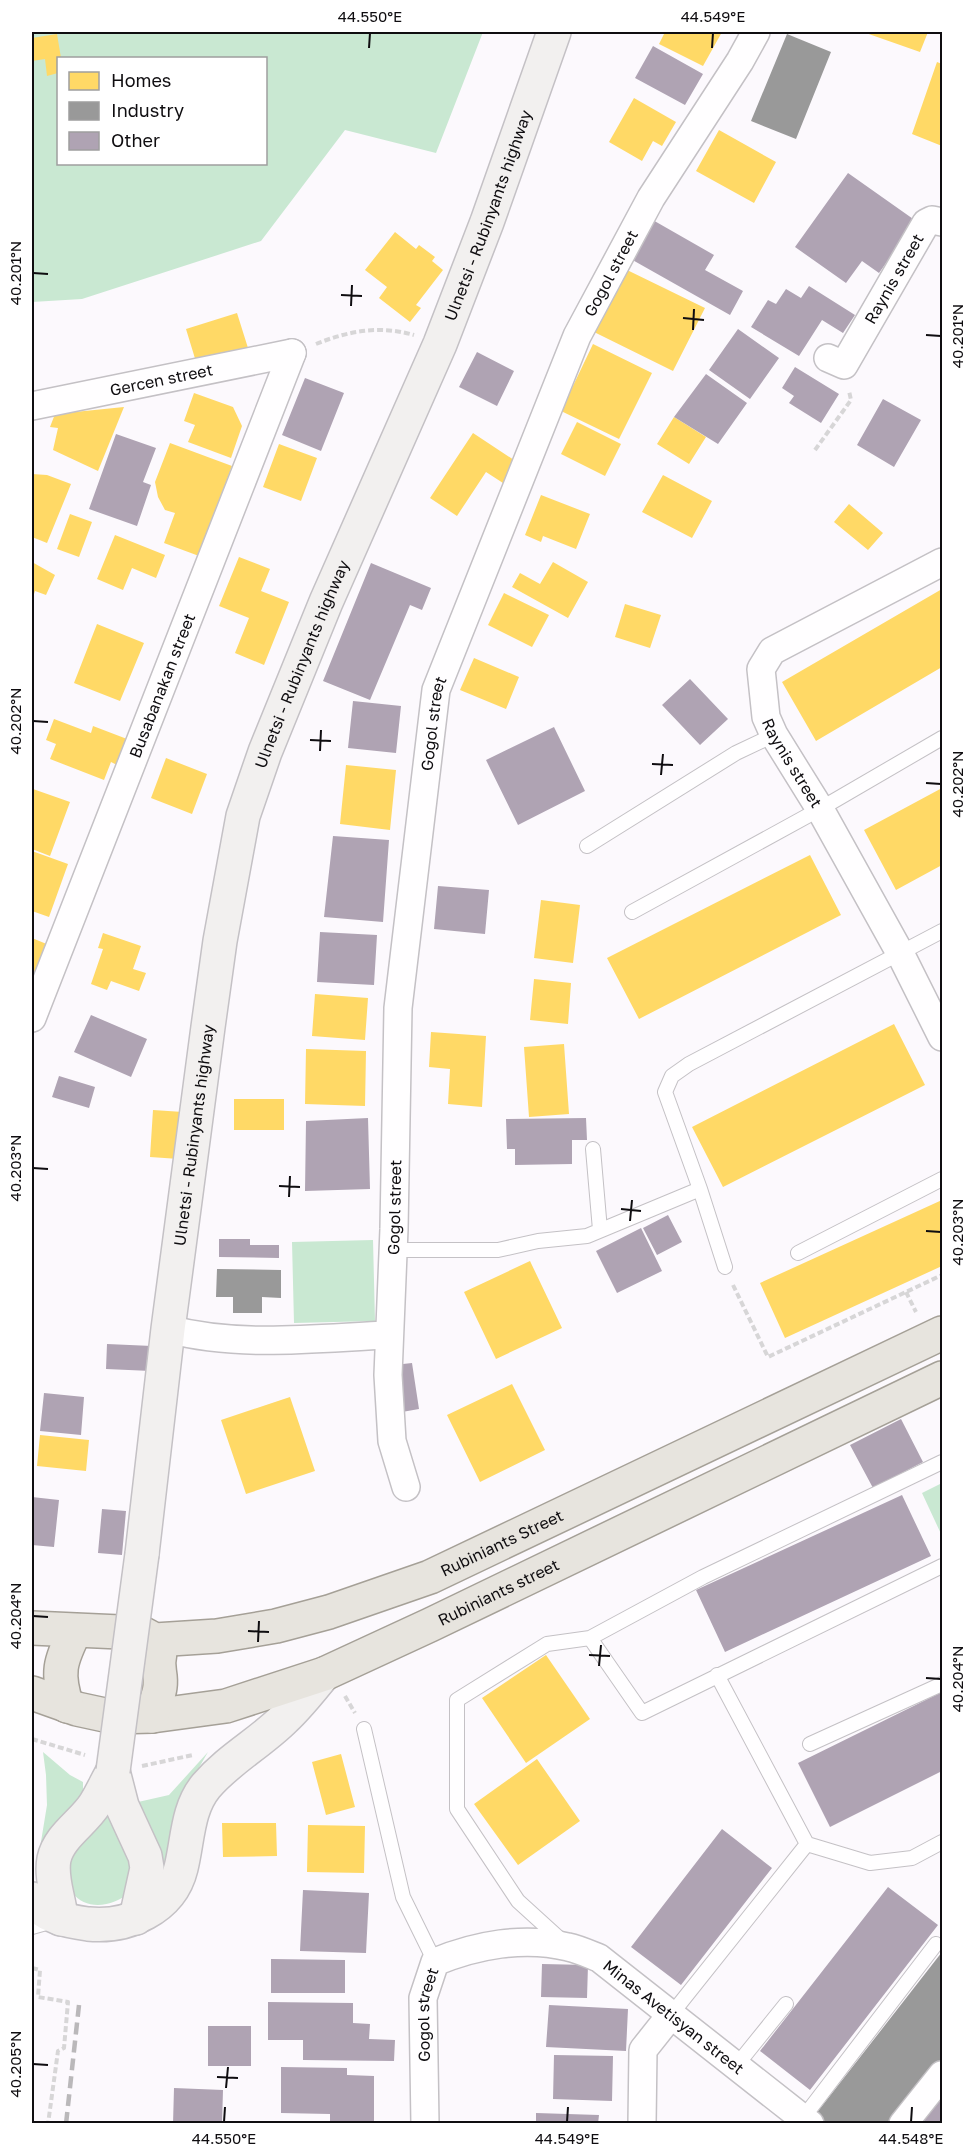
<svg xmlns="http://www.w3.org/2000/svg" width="974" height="2155" font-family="'Golos Text',sans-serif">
  <rect width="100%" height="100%" fill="#fcf9fd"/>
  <!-- green -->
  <path fill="#c9e8d2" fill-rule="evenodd" d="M 32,32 L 483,32 L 436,153 L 345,130 L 261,241 L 82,299 L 32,302 ZM 58,58 L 266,58 L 266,164 L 58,164 Z
    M 373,1240 L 375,1321 L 294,1323 L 292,1242 Z
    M 942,1483 L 942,1536 L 922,1493 Z
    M 43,1752 L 70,1775 L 83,1782 L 83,1793 L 38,1860 L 47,1805 L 46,1775 Z
    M 208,1752 L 185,1792 L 166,1877 L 138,1802 L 169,1795 Z
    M 108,1805 L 135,1851 L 129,1893 C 114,1906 86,1912 72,1892 C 67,1885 66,1873 63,1864 Z"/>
  <!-- homes -->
  <path fill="#ffd966" d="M 665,32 L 722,32 L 703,66 L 659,44 Z
    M 863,32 L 928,32 L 920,52 Z
    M 57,34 L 61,58 L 58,58 L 58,73 L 47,76 L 45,59 L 32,61 L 32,38 Z
    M 937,62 L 942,64 L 942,146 L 912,134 Z
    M 634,98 L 676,122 L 662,146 L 653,141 L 642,161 L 609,142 Z
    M 719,130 L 776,162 L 754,203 L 696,171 Z
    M 395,232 L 416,249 L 419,245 L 435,257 L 432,261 L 443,270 L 416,305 L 421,308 L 410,322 L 379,298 L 387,287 L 365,270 Z
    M 625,269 L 705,308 L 673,371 L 594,332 Z
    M 237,313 L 248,348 L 197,365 L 186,329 Z
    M 593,344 L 652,373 L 619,439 L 561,411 Z
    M 194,393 L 233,407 L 242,426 L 231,458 L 188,442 L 195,425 L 184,421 Z
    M 124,407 L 98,471 L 53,450 L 58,428 L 50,427 L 55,414 Z
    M 674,417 L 706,437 L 689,464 L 657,444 Z
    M 577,422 L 621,444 L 605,476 L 561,454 Z
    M 473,433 L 517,462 L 503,483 L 486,472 L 457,516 L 430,498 Z
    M 170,443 L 232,466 L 199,556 L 164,543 L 175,513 L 165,510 L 158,497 L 155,482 Z
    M 279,444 L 317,458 L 301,501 L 263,487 Z
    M 32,474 L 47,475 L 71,484 L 47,543 L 32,537 Z
    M 663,475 L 712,501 L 692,538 L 642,512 Z
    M 541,495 L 590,514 L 576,549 L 543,536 L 541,542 L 525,535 Z
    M 849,504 L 883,533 L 868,550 L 834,522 Z
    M 70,514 L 92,522 L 79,557 L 57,549 Z
    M 115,535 L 165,555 L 156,578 L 132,568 L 123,590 L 97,579 Z
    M 239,557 L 270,569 L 261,591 L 289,602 L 264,665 L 235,653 L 249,618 L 219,606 Z
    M 32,562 L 55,575 L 46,595 L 35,591 L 32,600 Z
    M 553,562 L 588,582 L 568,618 L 512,587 L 520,573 L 540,584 Z
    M 942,589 L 942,667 L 816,741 L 782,682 Z
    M 504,593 L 549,615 L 532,647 L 488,625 Z
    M 625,604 L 661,615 L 650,648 L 615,637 Z
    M 97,624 L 144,643 L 120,701 L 74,683 Z
    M 474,658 L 519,677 L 506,709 L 460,690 Z
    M 54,719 L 91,733 L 93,726 L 127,739 L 117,765 L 111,762 L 104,780 L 50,759 L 56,744 L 46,740 Z
    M 166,758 L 207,774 L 192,814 L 151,798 Z
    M 346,765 L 396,770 L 390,830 L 340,824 Z
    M 942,788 L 942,865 L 896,890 L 864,830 Z
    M 33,789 L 70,802 L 50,856 L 32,849 Z
    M 32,851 L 68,864 L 49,917 L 32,911 Z
    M 810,855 L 841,915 L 639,1019 L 607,958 Z
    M 541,900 L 580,905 L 573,963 L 534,958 Z
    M 103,933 L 141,946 L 133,969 L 146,973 L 139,991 L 111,981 L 107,990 L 91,984 L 103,949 L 98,948 Z
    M 32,938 L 49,945 L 32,987 Z
    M 534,979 L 571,983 L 568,1024 L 530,1020 Z
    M 315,994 L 368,998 L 365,1040 L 312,1036 Z
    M 894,1024 L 925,1085 L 723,1187 L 692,1127 Z
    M 431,1032 L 486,1036 L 482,1107 L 448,1104 L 450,1069 L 429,1067 Z
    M 564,1044 L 569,1114 L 529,1117 L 524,1047 Z
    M 306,1049 L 366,1051 L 365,1106 L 305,1104 Z
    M 234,1099 L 284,1099 L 284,1130 L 234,1130 Z
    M 153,1110 L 183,1112 L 179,1159 L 150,1157 Z
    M 942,1200 L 942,1266 L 785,1338 L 760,1283 Z
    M 530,1261 L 562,1328 L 496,1359 L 464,1292 Z
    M 512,1384 L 545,1450 L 480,1482 L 447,1415 Z
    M 290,1397 L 315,1471 L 246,1494 L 221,1420 Z
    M 40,1435 L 89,1440 L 86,1471 L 37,1466 Z
    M 546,1655 L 590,1719 L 526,1763 L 482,1698 Z
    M 341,1754 L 355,1807 L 326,1815 L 312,1762 Z
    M 537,1759 L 580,1821 L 518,1865 L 474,1804 Z
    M 222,1823 L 276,1823 L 277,1856 L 223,1857 Z
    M 308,1825 L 365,1826 L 364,1873 L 307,1872 Z"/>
  <!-- industry -->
  <path fill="#999" d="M 787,34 L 831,52 L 796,139 L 751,121 Z
    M 217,1269 L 281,1270 L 281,1298 L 262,1297 L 262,1313 L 233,1313 L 233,1297 L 216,1297 Z
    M 942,1952 L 942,2061 L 894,2124 L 826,2124 L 815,2115 Z"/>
  <!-- building -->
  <path fill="#afa3b3" d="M 653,46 L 703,74 L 685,105 L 635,78 Z
    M 848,173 L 916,221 L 879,273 L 862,261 L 846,283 L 795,247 Z
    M 651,219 L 714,255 L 705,270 L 743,291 L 730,315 L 629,258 Z
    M 809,286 L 855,315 L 843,333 L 822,320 L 799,356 L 751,327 L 768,300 L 776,304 L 786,289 L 801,298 Z
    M 738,329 L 779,358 L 750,399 L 709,370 Z
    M 477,352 L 514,371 L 497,406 L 459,387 Z
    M 795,367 L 839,394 L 821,423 L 789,403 L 794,396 L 782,388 Z
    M 706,374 L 747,403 L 718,444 L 674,417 Z
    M 305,378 L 344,393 L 321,451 L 282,435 Z
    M 883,399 L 921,420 L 894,467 L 857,445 Z
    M 116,434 L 156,448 L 143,482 L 151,485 L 137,526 L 89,509 Z
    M 371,563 L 431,588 L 422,610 L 410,605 L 370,700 L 323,681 Z
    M 690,679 L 728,719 L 700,745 L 662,705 Z
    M 353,701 L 401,706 L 396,753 L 348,748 Z
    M 554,727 L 585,791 L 518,825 L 486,760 Z
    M 333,836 L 389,840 L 383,922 L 324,917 Z
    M 438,886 L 489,890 L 485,934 L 434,929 Z
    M 320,932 L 377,935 L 374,985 L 317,982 Z
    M 91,1015 L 147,1039 L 131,1077 L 74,1052 Z
    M 59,1076 L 95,1087 L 89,1108 L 52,1097 Z
    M 368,1118 L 370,1189 L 305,1191 L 306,1121 Z
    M 586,1118 L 587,1140 L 572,1140 L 572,1164 L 515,1165 L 515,1149 L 507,1149 L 506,1119 Z
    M 668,1215 L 682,1242 L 657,1255 L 643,1228 Z
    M 641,1228 L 662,1271 L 617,1293 L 596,1251 Z
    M 219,1239 L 250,1239 L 250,1245 L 279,1245 L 279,1258 L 219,1257 Z
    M 107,1344 L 152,1346 L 151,1371 L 106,1369 Z
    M 412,1363 L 419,1409 L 402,1412 L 394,1365 Z
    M 44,1393 L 84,1397 L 81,1435 L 40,1431 Z
    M 901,1419 L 923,1462 L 873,1488 L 850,1445 Z
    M 902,1495 L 931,1556 L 725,1652 L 696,1590 Z
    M 32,1497 L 59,1500 L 54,1547 L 32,1545 Z
    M 102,1509 L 126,1511 L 122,1555 L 98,1553 Z
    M 942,1692 L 942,1771 L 830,1827 L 798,1763 Z
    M 722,1829 L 772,1868 L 681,1985 L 631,1947 Z
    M 888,1887 L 938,1925 L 810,2090 L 760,2051 Z
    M 303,1890 L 369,1893 L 366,1953 L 300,1951 Z
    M 271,1959 L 345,1960 L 345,1993 L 271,1993 Z
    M 542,1964 L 588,1965 L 587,1998 L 541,1997 Z
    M 268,2002 L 353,2003 L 353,2023 L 370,2024 L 369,2039 L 395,2040 L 394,2061 L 303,2060 L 303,2040 L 268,2040 Z
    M 549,2005 L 628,2009 L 626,2051 L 546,2047 Z
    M 208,2026 L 251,2026 L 251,2066 L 208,2066 Z
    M 554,2055 L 613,2056 L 612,2101 L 553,2099 Z
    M 281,2067 L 347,2068 L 347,2075 L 374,2076 L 374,2123 L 330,2122 L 330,2114 L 281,2113 Z
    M 174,2088 L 223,2090 L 222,2124 L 173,2124 Z
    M 942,2091 L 942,2124 L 917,2124 Z
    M 536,2113 L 599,2115 L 598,2124 L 536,2124 Z"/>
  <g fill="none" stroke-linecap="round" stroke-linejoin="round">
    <defs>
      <path id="lane" d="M 587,846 L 736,753 L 774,735
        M 632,912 L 820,809 L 942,738
        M 593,1149 L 600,1230
        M 392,1250 L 498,1250 L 538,1241 L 587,1236 L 700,1189
        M 798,1253 L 942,1179
        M 725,1267 L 700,1189 L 665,1092 L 672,1076 L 689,1064 L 942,931
        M 590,1638 L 642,1713 L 942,1566
        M 717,1675 L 807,1844 L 870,1863 L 912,1858 L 942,1842
        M 364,1729 L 403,1897 L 435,1962
        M 810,1744 L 942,1684
        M 32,1927 L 53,1921
        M 562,1941 L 518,1901 L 457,1809 L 457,1700 L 547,1644 L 590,1638 L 703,1577 L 942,1462
        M 670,2016 L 807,1844
        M 736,2066 L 786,2004
        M 803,2118 L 936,1944"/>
      <g id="street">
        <path id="s1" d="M 828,358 L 844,365 L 926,223 L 932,220 L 942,222"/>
        <path id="s2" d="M 32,406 L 292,353"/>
        <path id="s3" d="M 942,562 L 772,651 L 761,669 L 766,717 L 774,735 L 820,809 L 900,953 L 942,1037"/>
        <path id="s4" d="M 32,1018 L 292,353"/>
        <path d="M 168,1329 C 240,1348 316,1338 389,1335"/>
        <path id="s5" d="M 406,1487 L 392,1441 L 388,1375 L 394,1229 L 398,1008 L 436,690 L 577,336 L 651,198 L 740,61 L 756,32"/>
        <path id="s6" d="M 425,2124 L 423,1998 L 435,1962 C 476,1945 524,1936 568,1947 C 578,1949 589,1954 599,1958 L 810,2124"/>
        <path d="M 642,2124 L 643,2050 L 670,2016"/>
        <path d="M 903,2124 L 942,2075"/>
      </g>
      <g id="secondary">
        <path id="s7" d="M 142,1554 L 168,1329 L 208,1027 L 220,941 L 243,816 L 265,752 L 326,602 L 440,344 L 487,222 L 554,32"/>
        <path d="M 113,1771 L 122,1806 L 145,1856 L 147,1868 L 136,1918"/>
        <path d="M 32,1899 C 44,1917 67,1921 88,1924 C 127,1928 171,1909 181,1868 C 188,1840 187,1809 206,1786 C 229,1759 260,1743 285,1718 C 299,1705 311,1689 324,1674"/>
        <path d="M 61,1919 C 60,1900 50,1879 54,1859 C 59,1836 83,1823 95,1804 C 102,1793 107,1781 113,1771"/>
      </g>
      <g id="primary">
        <path id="s8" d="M 32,1628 L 142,1633 L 155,1640 L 217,1636 L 276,1626 L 329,1612 L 430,1577 L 942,1333"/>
        <path id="s9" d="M 32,1693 L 77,1709 L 114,1717 L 152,1716 L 226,1706 L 324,1674 L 430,1625 L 942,1378"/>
        <path d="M 67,1706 C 56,1673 60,1661 75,1631"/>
        <path d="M 152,1716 C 154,1706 159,1696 160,1687 C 162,1673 156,1669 160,1653 L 150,1646 L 155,1640"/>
      </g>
    </defs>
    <!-- lane casing -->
    <use href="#lane" stroke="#c4c1c5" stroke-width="16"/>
    <!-- street casing -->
    <use href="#street" stroke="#c4c1c5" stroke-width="30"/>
    <!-- secondary casing -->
    <use href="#secondary" stroke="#c4c1c5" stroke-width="36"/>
    <!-- primary casing -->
    <use href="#primary" stroke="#a5a097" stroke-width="36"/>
    <!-- path -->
    <path stroke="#d7d6d7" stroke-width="4" stroke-dasharray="6 3" stroke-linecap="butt" d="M 316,344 C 348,331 380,325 414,335
      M 815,450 L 851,400 L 849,391
      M 733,1285 L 768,1357 L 942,1275
      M 906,1292 L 916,1312
      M 345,1696 L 355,1713
      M 32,1739 L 85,1755
      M 142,1766 L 193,1755
      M 32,1968 L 40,1970 L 38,1997 L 68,2002 L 64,2048 L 58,2051 L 48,2124"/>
    <!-- lane -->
    <use href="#lane" stroke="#fffeff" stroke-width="14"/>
    <!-- street -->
    <use href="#street" stroke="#fffeff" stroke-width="27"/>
    <!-- secondary -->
    <use href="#secondary" stroke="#f2f0ef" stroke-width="33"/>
    <!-- primary -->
    <use href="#primary" stroke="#e7e4de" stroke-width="33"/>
    <!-- rail -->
    <path stroke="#bab8ba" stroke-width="4.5" stroke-dasharray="12 6" stroke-linecap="butt" d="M 66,2124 L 79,2005"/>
    <defs>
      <path id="secondary-bridge" d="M 113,1771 L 142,1554"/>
    </defs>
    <!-- secondary-bridge casing -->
    <use href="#secondary-bridge" stroke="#c4c1c5" stroke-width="36" stroke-linecap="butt"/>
    <!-- secondary-bridge -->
    <use href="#secondary-bridge" stroke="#f2f0ef" stroke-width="33"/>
  </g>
  <!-- ticks -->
  <path fill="none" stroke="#0f0d10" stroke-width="2" d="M 369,48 L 370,33M 712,48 L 713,33M 33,273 L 48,274M 341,295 L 362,296M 351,306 L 352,285M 683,318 L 704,320M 693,330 L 694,309M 926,335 L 941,336M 33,721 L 48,722M 310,740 L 331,741M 320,751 L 321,730M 652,764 L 673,765M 661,775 L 663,754M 926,783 L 941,784M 33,1168 L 48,1169M 279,1186 L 300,1187M 289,1197 L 290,1176M 621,1209 L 641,1211M 630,1221 L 632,1200M 926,1231 L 941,1232M 33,1616 L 48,1617M 248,1631 L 269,1632M 258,1642 L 259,1621M 589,1655 L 610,1656M 599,1666 L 601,1645M 926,1678 L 941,1679M 33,2064 L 48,2065M 217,2077 L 238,2078M 226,2088 L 228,2067M 224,2122 L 225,2107M 567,2122 L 568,2107M 911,2122 L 912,2107"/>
  <g text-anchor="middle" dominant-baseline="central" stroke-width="6" stroke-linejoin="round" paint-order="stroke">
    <!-- street labels -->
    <g font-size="16" fill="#0f0d10" stroke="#fff">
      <text stroke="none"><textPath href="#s7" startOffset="1394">Ulnetsi - Rubinyants highway</textPath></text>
      <text stroke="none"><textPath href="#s5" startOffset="1254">Gogol street</textPath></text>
      <text stroke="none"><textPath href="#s1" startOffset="117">Raynis street</textPath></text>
      <text stroke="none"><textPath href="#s2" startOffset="132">Gercen street</textPath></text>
      <text stroke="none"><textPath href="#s7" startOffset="908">Ulnetsi - Rubinyants highway</textPath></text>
      <text stroke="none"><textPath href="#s4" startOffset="357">Busabanakan street</textPath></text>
      <text stroke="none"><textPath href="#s5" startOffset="768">Gogol street</textPath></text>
      <text stroke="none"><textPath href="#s3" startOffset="314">Raynis street</textPath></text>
      <text stroke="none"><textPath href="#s7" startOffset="422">Ulnetsi - Rubinyants highway</textPath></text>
      <text stroke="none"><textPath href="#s5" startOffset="282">Gogol street</textPath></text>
      <text stroke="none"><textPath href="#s8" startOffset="488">Rubiniants Street</textPath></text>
      <text stroke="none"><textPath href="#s9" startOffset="494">Rubiniants street</textPath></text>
      <text stroke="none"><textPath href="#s6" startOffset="110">Gogol street</textPath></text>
      <text stroke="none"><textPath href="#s6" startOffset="428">Minas Avetisyan street</textPath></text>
    </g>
  </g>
  <!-- border -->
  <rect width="974" height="2155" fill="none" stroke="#ffffff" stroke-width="66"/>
  <!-- legend -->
  <rect x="57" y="57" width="210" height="108" fill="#ffffff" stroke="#9f9e9f" stroke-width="1.5"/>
  <rect x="69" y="72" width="30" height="18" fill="#ffd966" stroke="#9f9e9f" stroke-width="1.5"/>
  <text x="111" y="87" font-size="18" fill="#0f0d10">Homes</text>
  <rect x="69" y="102" width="30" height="18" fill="#999999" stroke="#9f9e9f" stroke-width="1.5"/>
  <text x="111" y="117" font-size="18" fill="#0f0d10">Industry</text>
  <rect x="69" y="132" width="30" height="18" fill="#afa3b3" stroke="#9f9e9f" stroke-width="1.5"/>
  <text x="111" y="147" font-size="18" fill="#0f0d10">Other</text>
  <rect x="33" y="33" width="908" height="2089" fill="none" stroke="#0f0d10" stroke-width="2"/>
  <g font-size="15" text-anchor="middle" fill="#0f0d10">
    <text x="370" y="22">44.550°E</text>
    <text x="713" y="22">44.549°E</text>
    <text transform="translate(16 273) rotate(-90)" y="5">40.201°N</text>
    <text transform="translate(958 336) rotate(-90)" y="5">40.201°N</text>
    <text transform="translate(16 721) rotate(-90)" y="5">40.202°N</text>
    <text transform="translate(958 784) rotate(-90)" y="5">40.202°N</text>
    <text transform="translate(16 1168) rotate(-90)" y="5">40.203°N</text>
    <text transform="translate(958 1232) rotate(-90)" y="5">40.203°N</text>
    <text transform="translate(16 1616) rotate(-90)" y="5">40.204°N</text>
    <text transform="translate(958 1679) rotate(-90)" y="5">40.204°N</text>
    <text transform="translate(16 2064) rotate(-90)" y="5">40.205°N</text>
    <text x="224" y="2144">44.550°E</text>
    <text x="567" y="2144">44.549°E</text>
    <text x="911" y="2144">44.548°E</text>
  </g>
</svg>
